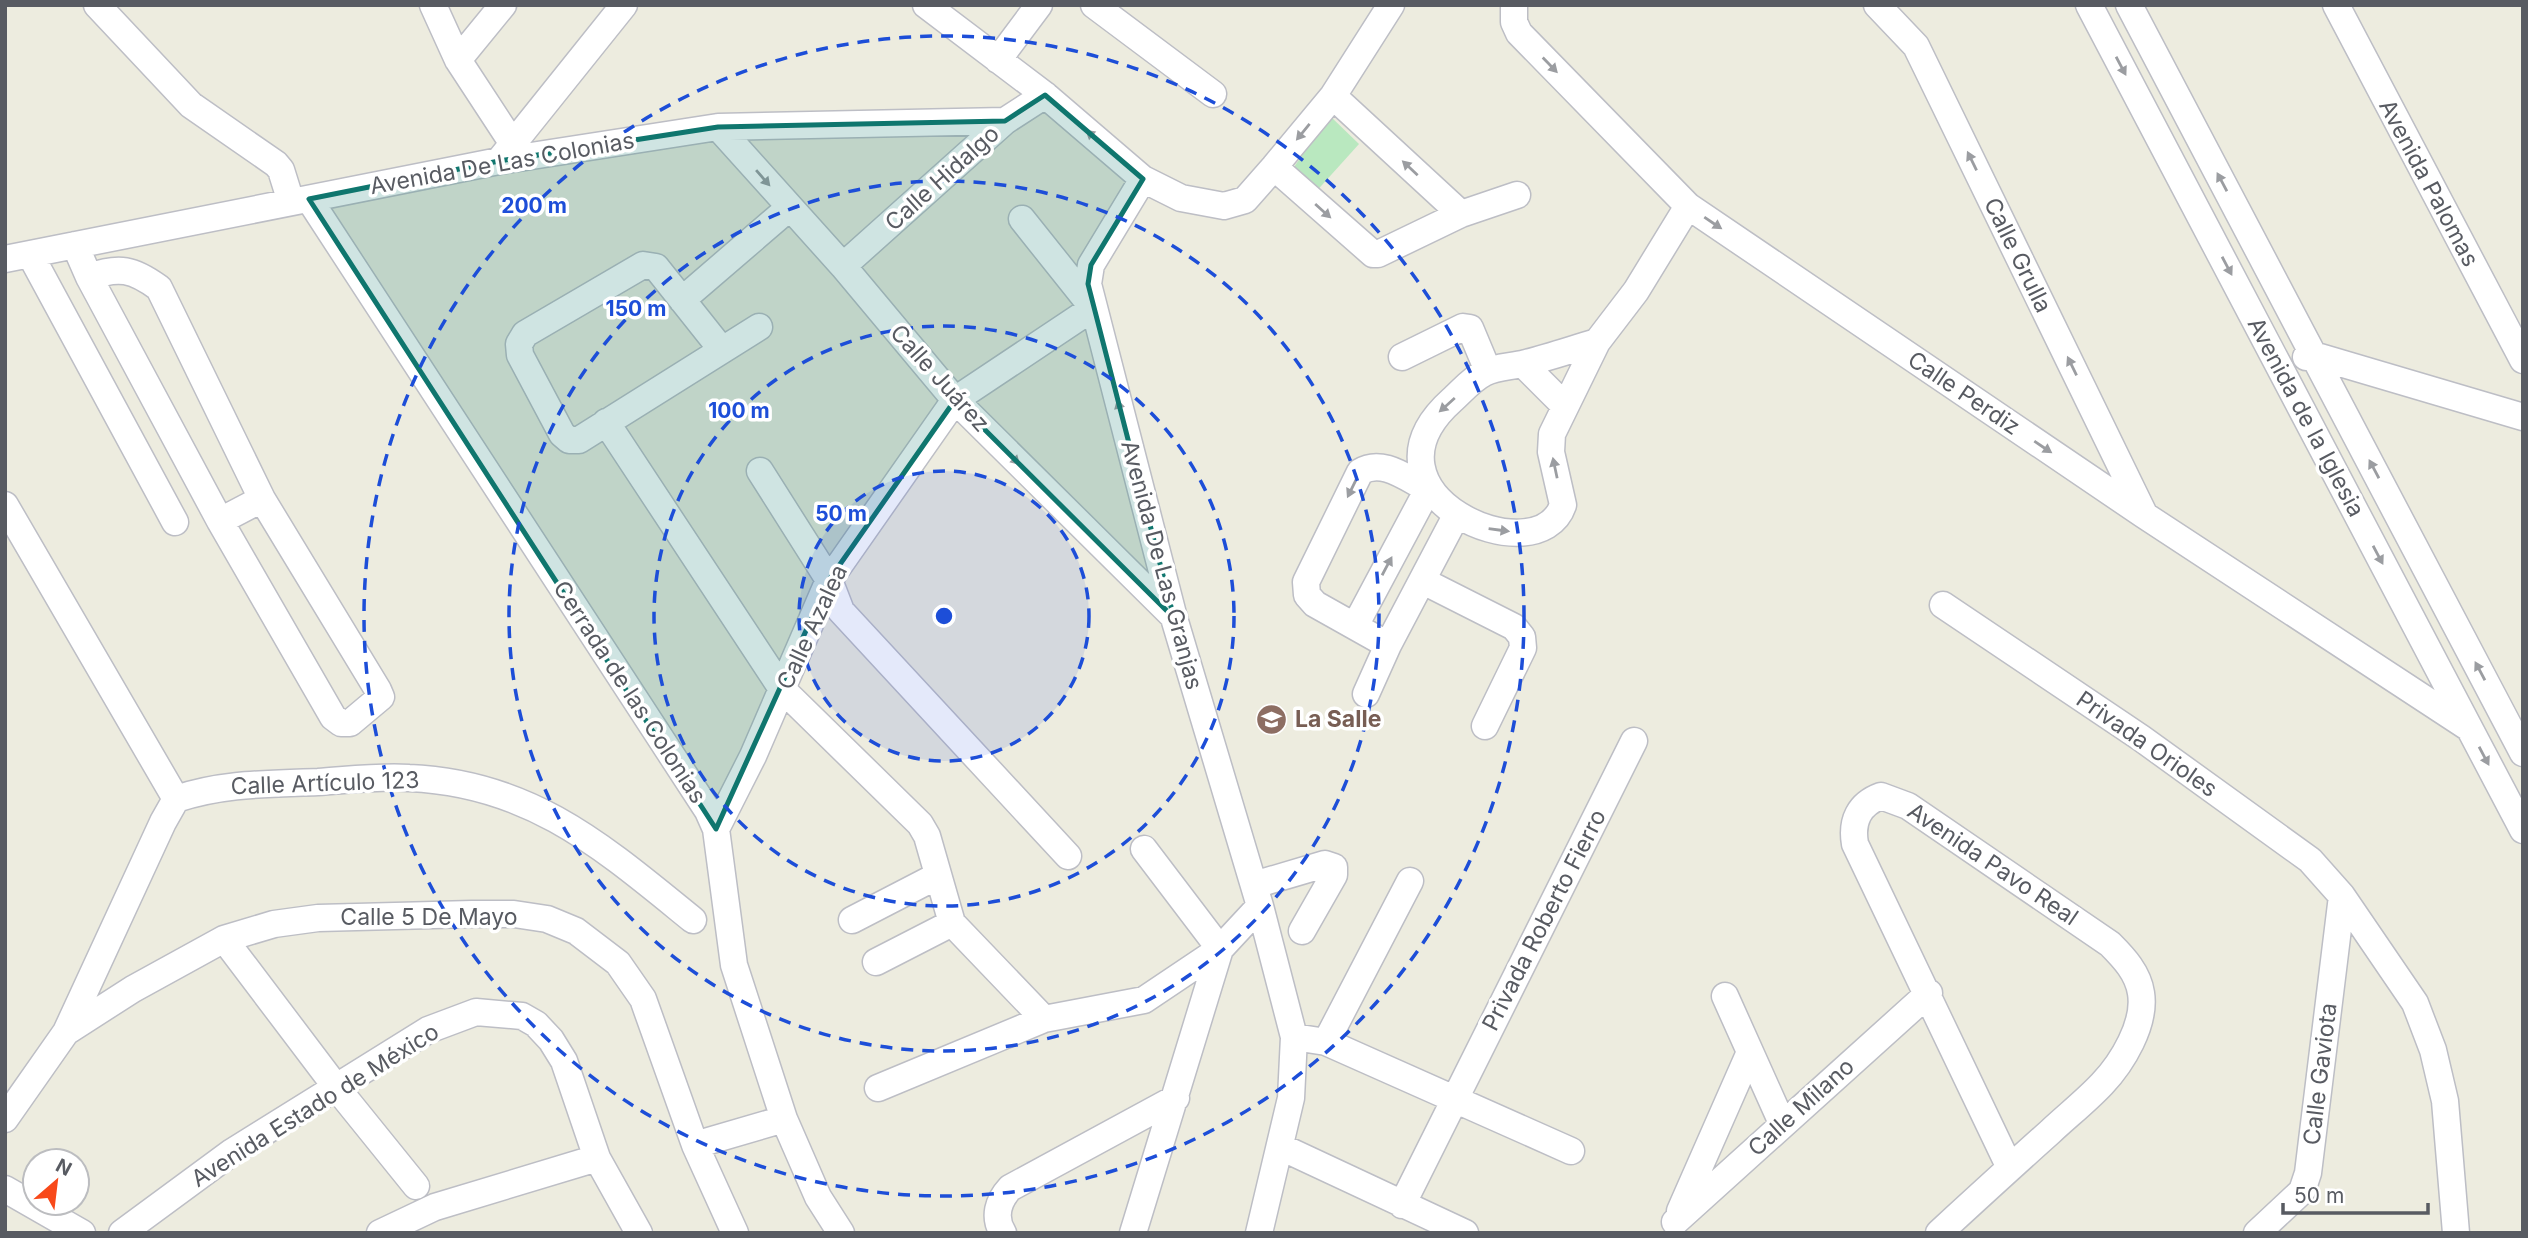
<svg xmlns="http://www.w3.org/2000/svg" width="2528" height="1238" font-family="Inter,sans-serif">
  <rect width="100%" height="100%" fill="#edecdf"/>
  <!-- green -->
  <path fill="#b9e8bf" d="M 1330,116 L 1359,144 L 1313,195 L 1289,174 Z"/>
  <g fill="none" stroke-linecap="round" stroke-linejoin="round">
    <defs>
      <path id="minor" d="M 97,5 L 191,105 L 276,164 L 281,170 L 291,202
        M 433,5 L 458,60 L 513,144
        M 926,5 L 1045,95 L 1143,179 L 1181,198 L 1224,206 L 1245,200 L 1274,167 L 1333,96 L 1391,5
        M 1094,5 L 1213,94
        M 1514,5 L 1514,22 L 1519,33 L 1688,206 L 2144,515 L 2469,728
        M 1877,5 L 1916,46 L 2144,514
        M 2089,5 L 2523,830
        M 2129,5 L 2523,753
        M 2336,5 L 2523,360
        M 458,60 L 503,5
        M 998,60 L 1039,5
        M 1333,96 L 1461,214
        M 718,127 L 843,266 L 955,400 L 1174,617
        M 499,161 L 624,5
        M 1274,167 L 1373,254 L 1378,254 L 1461,214 L 1517,195
        M 1143,179 L 1091,265 L 1088,284 L 1174,618 L 1260,906 L 1294,1037 L 1291,1098 L 1259,1233
        M 309,199 L 708,811 L 716,829 L 734,965 L 784,1119 L 818,1197 L 841,1233
        M 75,245 L 89,277 L 220,521 L 333,717 L 341,723 L 350,723 L 381,697 L 378,690 L 262,499 L 159,288 C 133,269 119,266 89,277
        M 30,254 L 175,522
        M 5,259 L 499,161 L 718,127 L 1005,121
        M 843,266 L 1005,121 L 1045,95
        M 682,300 L 789,208
        M 1597,342 C 1573,349 1550,357 1526,363 C 1512,367 1497,366 1484,373 C 1472,379 1462,391 1452,400 C 1347,494 1538,578 1563,505 L 1551,452 L 1552,434 L 1597,342 L 1636,291 L 1688,206
        M 722,350 L 656,267 L 643,265 L 525,334 L 519,344 L 520,355 L 562,434 L 569,440 L 579,440 L 759,327
        M 1402,357 L 1463,327 L 1470,328 L 1488,371
        M 2306,357 L 2313,355 L 2523,417
        M 1523,364 L 1565,406
        M 606,422 L 782,689 L 920,824 L 927,836 L 952,923 L 1044,1019
        M 760,471 L 829,580 L 841,611 L 1068,856
        M 5,505 L 176,799
        M 220,521 L 262,499
        M 1423,581 L 1514,627 L 1522,637 L 1523,648 L 1485,726
        M 1943,605 L 2141,738 L 2310,860 L 2342,896 L 2415,1003 L 2433,1050 L 2445,1101 L 2456,1233
        M 1355,626 L 1428,489
        M 1388,645 L 1315,604 L 1307,595 L 1306,582 L 1360,472 C 1382,458 1406,478 1428,489
        M 1366,694 L 1388,645 L 1457,514
        M 716,829 L 753,756 L 829,580 L 955,400 L 1093,308 L 1022,219
        M 1254,885 L 1325,864 L 1334,867 L 1334,875 L 1302,931
        M 852,920 L 937,876
        M 224,939 L 336,1087 L 416,1186
        M 876,962 L 952,923
        M 1725,996 L 1782,1123
        M 66,1032 L 163,822 L 176,799 C 223,783 270,784 318,782 C 348,780 379,776 409,778 C 531,783 603,847 693,920
        M 1294,1037 L 1326,1042 L 1571,1151
        M 1326,1042 L 1410,881
        M 878,1088 L 1044,1019 L 1144,1000 L 1220,949 L 1260,906
        M 5,1119 L 66,1032 L 133,989 L 224,939 L 274,924 L 318,918 L 472,914 L 514,914 L 547,919 L 576,931 L 618,963 L 643,999 L 695,1145 L 735,1233
        M 695,1145 L 784,1119
        M 1281,1147 L 1465,1233
        M 5,1189 L 82,1233
        M 1402,1205 L 1634,741
        M 1680,1211 L 1750,1052
        M 1675,1222 L 1929,993
        M 122,1233 L 232,1152 L 428,1030 L 476,1012 L 522,1016 L 536,1024 L 551,1040 L 564,1061 L 597,1158 L 639,1233
        M 380,1233 L 435,1207 L 597,1158
        M 1003,1233 C 993,1217 998,1201 1010,1188 L 1176,1098
        M 1133,1233 L 1220,949 L 1144,849
        M 1939,1233 C 1976,1199 2013,1165 2050,1132 C 2067,1116 2086,1101 2102,1084 C 2122,1063 2146,1024 2141,993 C 2138,973 2124,958 2110,944 L 1908,806 L 1881,796 C 1859,804 1851,821 1855,844 L 2010,1168
        M 2257,1233 L 2302,1191 L 2308,1173 L 2342,896"/>
    </defs>
    <!-- minor casing -->
    <use href="#minor" stroke="#bdbec5" stroke-width="29"/>
    <!-- minor -->
    <use href="#minor" stroke="#fff" stroke-width="26"/>
  </g>
  <!-- one-way arrows -->
  <defs><path id="oneway-solid" d="M-6-.8H1V-3.2L6.5 0L1 3.2V.8H-6Z" transform="scale(1.75)"/></defs>
  <g fill="#9b9da1">
    <use href="#oneway-solid" transform="translate(1550 65) rotate(46)"/>
    <use href="#oneway-solid" transform="translate(2121 66) rotate(62)"/>
    <use href="#oneway-solid" transform="translate(1303 132) rotate(129)"/>
    <use href="#oneway-solid" transform="translate(1094 137) rotate(-140)"/>
    <use href="#oneway-solid" transform="translate(1972 161) rotate(-116)"/>
    <use href="#oneway-solid" transform="translate(1410 168) rotate(-137)"/>
    <use href="#oneway-solid" transform="translate(763 178) rotate(49)"/>
    <use href="#oneway-solid" transform="translate(2222 182) rotate(-118)"/>
    <use href="#oneway-solid" transform="translate(1323 211) rotate(42)"/>
    <use href="#oneway-solid" transform="translate(1713 223) rotate(34)"/>
    <use href="#oneway-solid" transform="translate(2227 266) rotate(62)"/>
    <use href="#oneway-solid" transform="translate(2072 366) rotate(-116)"/>
    <use href="#oneway-solid" transform="translate(1447 405) rotate(138)"/>
    <use href="#oneway-solid" transform="translate(1120 410) rotate(-105)"/>
    <use href="#oneway-solid" transform="translate(2043 447) rotate(34)"/>
    <use href="#oneway-solid" transform="translate(1012 457) rotate(45)"/>
    <use href="#oneway-solid" transform="translate(1555 468) rotate(-102)"/>
    <use href="#oneway-solid" transform="translate(2374 469) rotate(-118)"/>
    <use href="#oneway-solid" transform="translate(1352 488) rotate(116)"/>
    <use href="#oneway-solid" transform="translate(1499 530) rotate(8)"/>
    <use href="#oneway-solid" transform="translate(2378 555) rotate(62)"/>
    <use href="#oneway-solid" transform="translate(1387 566) rotate(-62)"/>
    <use href="#oneway-solid" transform="translate(2480 671) rotate(-118)"/>
    <use href="#oneway-solid" transform="translate(2484 756) rotate(62)"/>
  </g>
  <!-- marked area -->
  <path fill="#0f766e" fill-opacity="0.2" stroke="#0f766e" stroke-width="5" stroke-linejoin="round" d="M 1045,95 L 1143,179 L 1091,265 L 1088,284 L 1174,618 L 955,400 L 829,580 L 716,829 L 309,199 L 499,161 L 718,127 L 1005,121 Z"/>
  <!-- distance rings -->
  <circle cx="944" cy="616" r="145" fill="#1d4ed8" fill-opacity=".12"/>
  <g fill="none" stroke="#1d4ed8" stroke-width="3.5" stroke-dasharray="12 9">
    <circle cx="944" cy="616" r="145"/>
    <circle cx="944" cy="616" r="290"/>
    <circle cx="944" cy="616" r="435"/>
    <circle cx="944" cy="616" r="580"/>
  </g>
  <!-- icons -->
  <defs>
    <symbol id="school-disc" viewBox="-11 -11 22 22"><circle r="9.5" fill="#8d6e63" stroke="#fff"/><path d="M0-5L7-2L0 1L-7-2ZM-4 1L0 2.5L4 1V4Q0 6-4 4Z" fill="#fff"/></symbol>
  </defs>
  <g fill-rule="evenodd">
    <use href="#school-disc" x="1254" y="702" width="35" height="35"/>
  </g>
  <g text-anchor="middle" dominant-baseline="central" stroke-width="7" stroke-linejoin="round" paint-order="stroke">
    <!-- street labels -->
    <g font-size="23" fill="#585b62" stroke="#fff">
      <text transform="translate(502 163) rotate(-10)">Avenida De Las Colonias</text>
      <text transform="translate(942 178) rotate(-42)">Calle Hidalgo</text>
      <text transform="translate(2429 183) rotate(62)">Avenida Palomas</text>
      <text transform="translate(2018 255) rotate(64)">Calle Grulla</text>
      <text transform="translate(940 378) rotate(48)">Calle Juárez</text>
      <text transform="translate(1964 393) rotate(34)">Calle Perdiz</text>
      <text transform="translate(2306 417) rotate(62)">Avenida de la Iglesia</text>
      <text transform="translate(1162 565) rotate(75)">Avenida De Las Granjas</text>
      <text transform="translate(812 627) rotate(-65)">Calle Azalea</text>
      <text transform="translate(630 692) rotate(57)">Cerrada de las Colonias</text>
      <text transform="translate(2147 744) rotate(35)">Privada Orioles</text>
      <text transform="translate(325 783) rotate(-2)">Calle Artículo 123</text>
      <text transform="translate(1993 864) rotate(34)">Avenida Pavo Real</text>
      <text x="429" y="917">Calle 5 De Mayo</text>
      <text transform="translate(1544 920) rotate(-63)">Privada Roberto Fierro</text>
      <text transform="translate(2320 1074) rotate(-83)">Calle Gaviota</text>
      <text transform="translate(315 1105) rotate(-32)">Avenida Estado de México</text>
      <text transform="translate(1801 1107) rotate(-42)">Calle Milano</text>
    </g>
    <!-- education labels -->
    <g font-size="23" font-weight="bold" fill="#785e54" stroke="#fff" text-anchor="start">
      <text x="1295" y="719">La Salle</text>
    </g>
  </g>
  <circle cx="944" cy="616" r="10" fill="#1d4ed8" stroke="#fff" stroke-width="3.5"/>
  <g font-size="21" text-anchor="middle" font-weight="bold" fill="#1d4ed8" stroke="#fff" stroke-width="7" stroke-linejoin="round" paint-order="stroke">
    <text x="534" y="213">200 m</text>
    <text x="636" y="316">150 m</text>
    <text x="739" y="418">100 m</text>
    <text x="841" y="521">50 m</text>
  </g>
  <!-- border -->
  <rect width="2528" height="1238" fill="none" stroke="#585b62" stroke-width="14"/>
  <!-- north arrow -->
  <g transform="translate(56 1182) rotate(28)"><circle r="33" fill="#ffffff" stroke="#bcbdc0" stroke-width="2"/>
  <path d="M0-5L12 26L0 18L-12 26Z" fill="#f8491a"/>
  <text y="-10" font-size="19" font-weight="bold" text-anchor="middle" fill="#585b62">N</text>
  </g>
  <!-- scale -->
  <path d="M2283 1203v10h145v-10" fill="none" stroke="#585b62" stroke-width="3.5"/>
  <text x="2294" y="1203" font-size="21" fill="#585b62" stroke="#ffffff" stroke-width="5" paint-order="stroke">50 m</text>
</svg>
